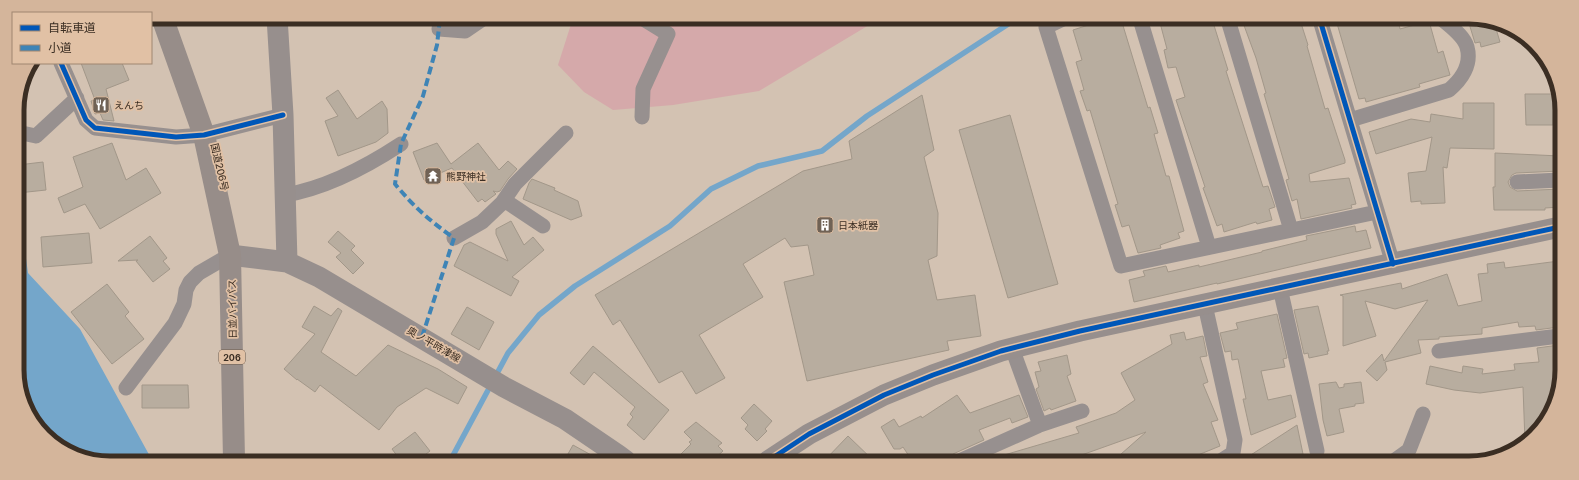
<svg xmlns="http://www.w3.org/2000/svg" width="1579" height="480" font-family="Inter,'Noto Sans JP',sans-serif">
  <rect width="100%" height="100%" fill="#d3c2b2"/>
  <!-- green -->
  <path fill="#d5a9aa" d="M 573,18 L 879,19 L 759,91 L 673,105 L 613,110 L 584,92 L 558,65 Z"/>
  <!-- water -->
  <path fill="#74a6ca" d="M 18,201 L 28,273 L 80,329 L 152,460 L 86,460 L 44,435 L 19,388 Z"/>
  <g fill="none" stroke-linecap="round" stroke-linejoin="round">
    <!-- stream -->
    <path stroke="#74a6ca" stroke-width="5.5" d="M 450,461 L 508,353 L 539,315 L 575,286 L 670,226 L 711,189 L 758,166 L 822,151 L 867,116 L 1016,19"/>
  </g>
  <!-- building -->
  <path fill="#b8ad9f" stroke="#a29789" d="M 1107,19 L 1121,19 L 1148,108 L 1150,107 L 1158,133 L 1154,134 L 1166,176 L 1169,176 L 1184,231 L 1178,233 L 1180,238 L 1160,245 L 1161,248 L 1138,253 L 1129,225 L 1122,227 L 1115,205 L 1118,204 L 1090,110 L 1087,111 L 1080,91 L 1084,90 L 1076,62 L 1082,60 L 1073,30 Z
    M 1159,19 L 1212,19 L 1228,70 L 1226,71 L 1263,187 L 1268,186 L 1275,207 L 1269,209 L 1272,220 L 1257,224 L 1256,222 L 1224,232 L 1222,224 L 1217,226 L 1203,188 L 1205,187 L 1176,100 L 1185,97 L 1176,67 L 1168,68 L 1164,50 L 1167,49 Z
    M 1242,20 L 1300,20 L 1308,45 L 1307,46 L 1325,109 L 1328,108 L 1345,160 L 1345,163 L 1309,174 L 1310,182 L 1349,178 L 1356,204 L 1351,205 L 1352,208 L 1301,219 L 1297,199 L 1292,201 L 1286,180 L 1289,179 L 1264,94 L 1266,93 L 1256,58 Z
    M 1336,20 L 1398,20 L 1400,29 L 1429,21 L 1438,53 L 1443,51 L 1450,75 L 1419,84 L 1420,87 L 1366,102 L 1365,98 L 1359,99 Z
    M 1468,20 L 1483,20 L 1484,24 L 1494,22 L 1500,42 L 1481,47 L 1480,42 L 1475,43 Z
    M 81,63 L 122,63 L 129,80 L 106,89 L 114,121 L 103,120 L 100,113 L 95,114 L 91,101 L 95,100 Z
    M 338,90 L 357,119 L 382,101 L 387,109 L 388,133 L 376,142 L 338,156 L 325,121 L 338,116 L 326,98 Z
    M 1525,94 L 1553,94 L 1553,125 L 1526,125 Z
    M 922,95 L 934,150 L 924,157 L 938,213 L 937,256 L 928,260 L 937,300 L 975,295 L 981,336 L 947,341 L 949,350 L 807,381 L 784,282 L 814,275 L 808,245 L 791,247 L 785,238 L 743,264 L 763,297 L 699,335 L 725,378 L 696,394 L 682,371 L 659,383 L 620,320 L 613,325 L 595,295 L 803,171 L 852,159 L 849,141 Z
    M 1463,103 L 1494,103 L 1494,149 L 1450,148 L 1447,168 L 1443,167 L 1445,203 L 1421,204 L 1421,201 L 1411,202 L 1408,173 L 1426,171 L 1432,137 L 1376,154 L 1369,132 L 1411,119 L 1430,122 L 1431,114 L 1463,119 Z
    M 1010,115 L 1058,284 L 1008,298 L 959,130 Z
    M 112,143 L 126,180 L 146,168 L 161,193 L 100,229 L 85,204 L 64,213 L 58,198 L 83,187 L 73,157 Z
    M 437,143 L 451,164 L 478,143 L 499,170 L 508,161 L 517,169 L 508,179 L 500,191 L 497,192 L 493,191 L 496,194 L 485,202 L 482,199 L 478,202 L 452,168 L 424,180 L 413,152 Z
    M 1495,153 L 1560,156 L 1560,171 L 1516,173 L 1512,175 L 1508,182 L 1510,187 L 1517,191 L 1560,189 L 1560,207 L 1545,208 L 1545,210 L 1494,210 L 1493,187 L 1495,187 Z
    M 43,162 L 46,190 L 18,193 L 18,165 Z
    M 532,179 L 555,188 L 554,190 L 578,201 L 582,216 L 571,220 L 523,199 L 529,183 Z
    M 511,221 L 524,245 L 533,237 L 544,250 L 512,277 L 519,281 L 511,296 L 454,266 L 464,245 L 470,242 L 508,261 L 496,234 L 496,229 Z
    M 1355,226 L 1356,232 L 1366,230 L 1371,248 L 1217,284 L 1217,283 L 1134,302 L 1129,280 L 1145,276 L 1143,271 L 1166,266 L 1168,272 L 1199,265 L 1199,267 L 1262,252 L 1262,251 L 1307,240 L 1306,236 Z
    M 338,231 L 355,246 L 351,250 L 364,263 L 353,274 L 336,257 L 341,253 L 328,242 Z
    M 89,233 L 92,263 L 43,267 L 41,237 Z
    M 150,236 L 167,258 L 163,261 L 170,269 L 153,282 L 136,261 L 138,260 L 118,261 Z
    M 1559,261 L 1559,327 L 1536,330 L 1535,326 L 1519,327 L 1518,322 L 1482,328 L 1482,334 L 1439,337 L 1439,339 L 1418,340 L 1421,353 L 1385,362 L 1387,370 L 1377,381 L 1366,371 L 1382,354 L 1384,361 L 1428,300 L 1395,309 L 1365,301 L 1376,336 L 1343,346 L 1343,296 L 1340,295 L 1401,283 L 1402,289 L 1447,274 L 1458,306 L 1482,301 L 1478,274 L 1488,273 L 1487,264 L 1504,262 L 1505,268 Z
    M 107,284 L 129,312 L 125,316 L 144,339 L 112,364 L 71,312 Z
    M 314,306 L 331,316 L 338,308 L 342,311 L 321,352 L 356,376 L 388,345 L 438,369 L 467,387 L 458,404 L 426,388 L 397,407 L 379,430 L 320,385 L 315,392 L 297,379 L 297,380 L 284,369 L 315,334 L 302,327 Z
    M 1318,306 L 1329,351 L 1327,351 L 1328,354 L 1309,358 L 1308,353 L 1304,354 L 1294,310 Z
    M 467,307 L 494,322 L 479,350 L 451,334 Z
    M 1277,314 L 1287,358 L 1283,359 L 1285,367 L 1261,371 L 1268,400 L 1291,395 L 1296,417 L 1251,435 L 1243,399 L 1246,399 L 1238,359 L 1232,360 L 1231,351 L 1225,352 L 1220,333 L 1238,329 L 1236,323 Z
    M 1184,332 L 1186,340 L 1203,336 L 1207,356 L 1200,357 L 1208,382 L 1203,384 L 1218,420 L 1211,422 L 1220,446 L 1181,462 L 1112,462 L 1146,432 L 1062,462 L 980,462 L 993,456 L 995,460 L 994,458 L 1079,433 L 1076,427 L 1116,413 L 1135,400 L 1121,373 L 1172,344 L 1170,335 Z
    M 1559,345 L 1559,394 L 1530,440 L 1525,442 L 1523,387 L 1480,393 L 1454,390 L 1426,384 L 1430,366 L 1462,373 L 1463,366 L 1483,369 L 1482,374 L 1515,370 L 1514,364 L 1539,362 L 1537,348 Z
    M 593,346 L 669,410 L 644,440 L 627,425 L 633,417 L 630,414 L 635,407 L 594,372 L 584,385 L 570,373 Z
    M 1067,355 L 1071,374 L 1067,376 L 1076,401 L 1051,410 L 1050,408 L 1044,411 L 1036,389 L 1039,387 L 1035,372 L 1041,371 L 1038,362 Z
    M 1336,382 L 1339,388 L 1344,387 L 1344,384 L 1361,382 L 1364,403 L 1355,404 L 1355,406 L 1339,409 L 1344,432 L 1327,436 L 1323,420 L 1319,384 Z
    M 142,385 L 188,385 L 189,408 L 142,408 Z
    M 957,395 L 970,413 L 1019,395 L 1028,417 L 1012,423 L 1010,418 L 979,430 L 984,440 L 953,454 L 950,457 L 948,462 L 913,462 L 903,447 L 900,449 L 894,449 L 881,427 L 894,419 L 899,427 L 921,416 L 922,418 Z
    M 754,404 L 772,421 L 765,429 L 767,431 L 757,441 L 745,429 L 748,425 L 741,418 Z
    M 696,422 L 722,443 L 718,446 L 723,451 L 712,461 L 674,461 L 691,444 L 689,442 L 692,440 L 684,432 Z
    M 1297,425 L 1303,454 L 1279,459 L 1281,462 L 1240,462 Z
    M 415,432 L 430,451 L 417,461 L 401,461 L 392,449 Z
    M 848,436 L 875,462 L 824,461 Z
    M 573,445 L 602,461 L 564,461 Z"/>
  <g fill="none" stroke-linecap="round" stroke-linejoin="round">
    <!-- street -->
    <path stroke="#97908f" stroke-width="15" d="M 642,18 L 668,34 L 643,89 L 642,117
      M 1063,19 L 1046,27 L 1121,266 L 1377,212
      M 1140,19 L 1209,247
      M 1228,20 L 1291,230
      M 1320,20 L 1393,264
      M 439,29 L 465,31 L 484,18
      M 61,63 L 86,120 L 95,128 L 176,137 L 204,135 L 283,115
      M 1350,120 L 1449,90 C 1461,80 1472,65 1467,47 C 1464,36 1451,27 1443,20
      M 17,132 L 36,136 L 77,98
      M 1517,182 L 1560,180
      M 285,195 C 327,188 366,167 401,144
      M 504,200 L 543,226
      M 454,238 L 482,222 L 502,203 L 515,184 L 566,133
      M 1280,288 L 1317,451
      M 1205,305 L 1235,440 L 1233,453 L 1219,462
      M 1012,348 L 1040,425
      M 1439,351 L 1559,336
      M 126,388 L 175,323 L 184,304 L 186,290 L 190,282 L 199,273 L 230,255
      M 957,462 L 1040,425 L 1082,411
      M 1391,463 L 1409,450 L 1423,414"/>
    <!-- secondary -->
    <path stroke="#978f8d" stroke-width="21" d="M 277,17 L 283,115 L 287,262
      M 230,255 L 287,262 L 319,277 L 504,387 L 565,419 L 618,455 L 626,461
      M 768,461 L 809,434 L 884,395 L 933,375 L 1001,351 L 1080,331 L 1560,227"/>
    <!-- highway -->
    <path stroke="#978d89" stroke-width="22" d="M 162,17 L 204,135 L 230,255 L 234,460"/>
    <!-- quiet -->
    <path stroke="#3e84b6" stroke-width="4" stroke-dasharray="8 4" stroke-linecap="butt" d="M 422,337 L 454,238 C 430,221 414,207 395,184 L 401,144 L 423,96 L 437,45 L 440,18"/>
    <defs>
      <path id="cycleway" d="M 1320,20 L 1393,264
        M 61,63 L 86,120 L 95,128 L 176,137 L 204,135 L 283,115
        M 768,461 L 809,434 L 884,395 L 933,375 L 1001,351 L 1080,331 L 1560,227"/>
    </defs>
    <!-- cycleway casing -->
    <use href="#cycleway" stroke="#e1c1a5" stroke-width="8"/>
    <!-- cycleway -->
    <use href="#cycleway" stroke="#0057b8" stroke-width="5"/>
  </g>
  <!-- icons -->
  <defs>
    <symbol id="restaurant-square" viewBox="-11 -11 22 22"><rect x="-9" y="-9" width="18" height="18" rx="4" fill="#706255" stroke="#e1c1a5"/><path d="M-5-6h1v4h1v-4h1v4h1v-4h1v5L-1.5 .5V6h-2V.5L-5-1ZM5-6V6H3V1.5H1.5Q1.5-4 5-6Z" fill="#fff"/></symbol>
    <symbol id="temple-square" viewBox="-11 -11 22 22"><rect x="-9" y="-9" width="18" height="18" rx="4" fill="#706255" stroke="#e1c1a5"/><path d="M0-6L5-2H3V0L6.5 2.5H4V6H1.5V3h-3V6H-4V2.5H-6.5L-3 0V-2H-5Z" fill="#fff"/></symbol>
    <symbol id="building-square" viewBox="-11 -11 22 22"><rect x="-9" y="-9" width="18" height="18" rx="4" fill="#706255" stroke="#e1c1a5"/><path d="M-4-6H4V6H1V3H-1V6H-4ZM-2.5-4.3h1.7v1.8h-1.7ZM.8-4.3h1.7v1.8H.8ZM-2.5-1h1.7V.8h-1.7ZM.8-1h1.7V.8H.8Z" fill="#fff"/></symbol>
  </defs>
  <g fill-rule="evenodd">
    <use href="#restaurant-square" x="91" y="95" width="20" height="20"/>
    <use href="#temple-square" x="423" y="166" width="20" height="20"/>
    <use href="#building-square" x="815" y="215" width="20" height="20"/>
  </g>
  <g text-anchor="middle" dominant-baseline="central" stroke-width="3.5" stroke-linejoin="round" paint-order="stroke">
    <!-- shield labels -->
    <rect fill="#e1c1a5" stroke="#6d5a4a" stroke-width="1" x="219" y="350" width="26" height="14" rx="3"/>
    <g font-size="9" font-weight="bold" fill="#3b2e23">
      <text x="232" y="357">206</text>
    </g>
    <!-- poi labels -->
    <g font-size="10" fill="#3b2e23" stroke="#e1c1a5" text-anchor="start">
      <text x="114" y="105">えんち</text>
      <text x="446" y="176">熊野神社</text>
      <text x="838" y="225">日本紙器</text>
    </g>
    <!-- street labels -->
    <g font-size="10" fill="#3b2e23" stroke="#e1c1a5">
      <text transform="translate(220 167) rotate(77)">国道206号</text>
      <text transform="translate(232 309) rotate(-91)">日並バイパス</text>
      <text transform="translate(434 344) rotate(30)">奥ノ平時津線</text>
    </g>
  </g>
  <!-- crop -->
  <path d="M0 0H1579V480H0ZM110 24H1469A86 86 0 0 1 1555 110V370A86 86 0 0 1 1469 456H110A86 86 0 0 1 24 370V110A86 86 0 0 1 110 24Z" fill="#d4b59b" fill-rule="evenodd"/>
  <path fill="none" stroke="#3b2e23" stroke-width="5" d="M110 24H1469A86 86 0 0 1 1555 110V370A86 86 0 0 1 1469 456H110A86 86 0 0 1 24 370V110A86 86 0 0 1 110 24Z"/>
  <!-- legend -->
  <rect x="12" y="12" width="140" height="52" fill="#e1c1a5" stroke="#9f8671"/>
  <rect x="20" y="25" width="20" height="6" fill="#0057b8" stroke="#9f8671"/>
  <text x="48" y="32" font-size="12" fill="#3b2e23">自転車道</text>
  <rect x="20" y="45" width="20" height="6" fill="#3e84b6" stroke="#9f8671"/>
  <text x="48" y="52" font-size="12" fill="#3b2e23">小道</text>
</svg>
